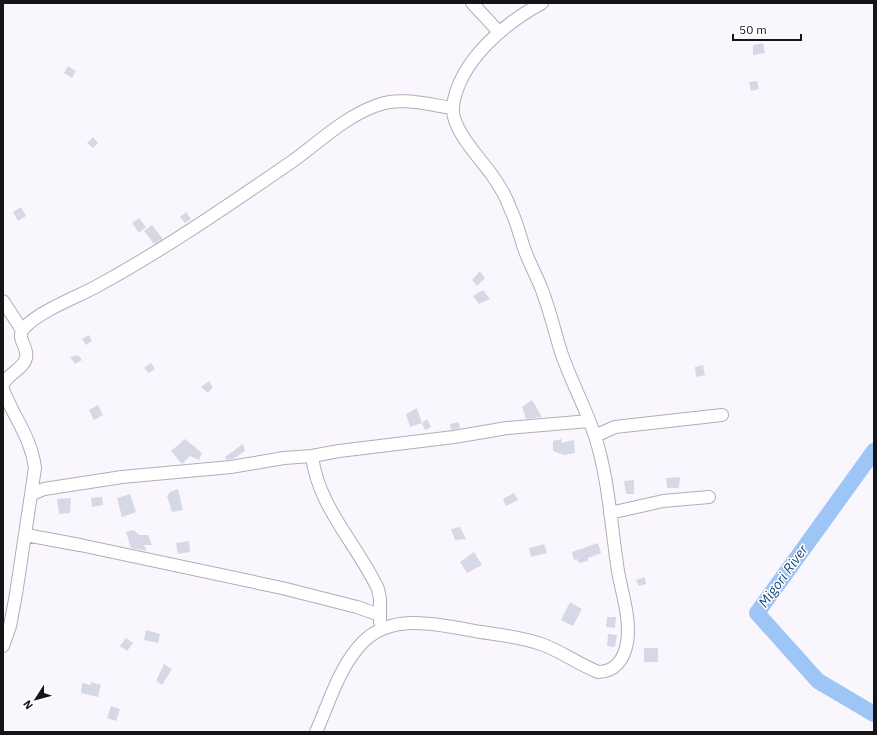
<svg xmlns="http://www.w3.org/2000/svg" width="877" height="735" font-family="'IBM Plex Sans',sans-serif">
  <rect width="100%" height="100%" fill="#faf6fe"/>
  <g fill="none" stroke-linecap="round" stroke-linejoin="round">
    <!-- river -->
    <path stroke="#9dc6f7" stroke-width="16" d="M 874,451 L 757,613 L 818,681 L 874,714"/>
  </g>
  <!-- building -->
  <path fill="#d6d8e6" d="M 763,43 L 765,53 L 753,55 L 753,45 Z
    M 68,66 L 76,71 L 72,78 L 64,73 Z
    M 757,81 L 759,89 L 751,91 L 749,82 Z
    M 93,137 L 98,143 L 93,148 L 87,143 Z
    M 21,207 L 26,216 L 18,221 L 13,212 Z
    M 186,212 L 191,219 L 185,223 L 180,217 Z
    M 139,218 L 146,227 L 139,233 L 132,223 Z
    M 152,225 L 163,239 L 154,244 L 144,231 Z
    M 480,271 L 485,278 L 477,286 L 472,280 Z
    M 483,290 L 490,299 L 479,304 L 473,296 Z
    M 89,335 L 92,341 L 86,345 L 82,339 Z
    M 78,355 L 82,360 L 75,364 L 70,357 Z
    M 151,363 L 155,369 L 149,373 L 144,368 Z
    M 703,365 L 705,375 L 696,377 L 695,367 Z
    M 209,381 L 213,387 L 208,393 L 201,387 Z
    M 532,400 L 542,417 L 526,419 L 522,407 Z
    M 98,405 L 103,415 L 94,420 L 89,410 Z
    M 417,408 L 422,423 L 410,427 L 406,414 Z
    M 427,419 L 431,427 L 425,430 L 422,423 Z
    M 459,422 L 460,428 L 451,430 L 450,424 Z
    M 185,439 L 202,453 L 199,460 L 190,456 L 182,464 L 171,451 Z
    M 562,439 L 561,443 L 574,440 L 575,453 L 564,455 L 553,451 L 553,441 Z
    M 243,444 L 245,451 L 233,459 L 226,460 L 225,457 Z
    M 680,477 L 679,488 L 667,488 L 666,478 Z
    M 634,480 L 634,494 L 626,494 L 624,481 Z
    M 178,489 L 183,510 L 172,512 L 167,496 L 170,492 Z
    M 514,493 L 518,500 L 506,506 L 503,499 Z
    M 130,494 L 136,512 L 122,517 L 117,498 Z
    M 102,497 L 103,505 L 92,507 L 91,498 Z
    M 71,498 L 70,513 L 59,514 L 57,499 Z
    M 460,527 L 466,539 L 455,540 L 451,529 Z
    M 134,530 L 139,535 L 148,535 L 152,545 L 144,545 L 147,551 L 131,548 L 126,532 Z
    M 189,541 L 190,552 L 178,554 L 176,543 Z
    M 598,543 L 601,553 L 588,558 L 588,561 L 579,563 L 577,559 L 574,560 L 572,552 Z
    M 544,544 L 547,553 L 531,557 L 529,548 Z
    M 474,552 L 482,565 L 467,573 L 460,562 Z
    M 645,577 L 646,584 L 639,586 L 636,580 Z
    M 570,602 L 582,609 L 573,626 L 561,620 Z
    M 607,617 L 616,617 L 615,628 L 606,627 Z
    M 146,630 L 160,634 L 158,643 L 144,640 Z
    M 608,634 L 617,635 L 615,647 L 607,646 Z
    M 126,638 L 133,643 L 127,651 L 120,646 Z
    M 644,648 L 658,648 L 658,662 L 644,662 Z
    M 164,664 L 172,669 L 162,685 L 156,681 Z
    M 91,682 L 101,685 L 98,697 L 81,693 L 82,683 L 91,685 Z
    M 111,706 L 120,709 L 116,721 L 107,718 Z"/>
  <g fill="none" stroke-linecap="round" stroke-linejoin="round">
    <defs>
      <path id="minor" d="M 472,3 L 499,32
        M 3,301 L 22,330
        M 3,384 C 8,374 24,368 26,358 C 29,346 14,338 25,327 C 41,310 78,297 99,285 C 165,249 227,206 290,163 C 317,144 343,118 375,106 C 399,96 427,104 452,108
        M 3,389 C 13,417 31,436 35,468 L 16,594 L 10,626 L 3,646
        M 595,436 L 615,427 L 722,415
        M 312,456 C 318,507 357,544 378,589 L 380,599 L 380,622
        M 32,494 L 44,489 L 122,477 L 231,467 L 284,458 L 312,456 L 339,451 L 454,437 L 507,428 L 589,421
        M 610,513 L 663,501 L 709,497
        M 26,535 L 80,545 L 282,588 L 357,607 L 380,615
        M 316,732 C 330,701 339,666 364,641 C 395,611 444,626 481,632 C 501,635 521,637 541,644 C 561,651 578,664 598,672 C 615,672 624,659 627,643 C 631,619 622,594 618,571 C 611,526 609,480 595,436 C 586,409 572,383 562,355 C 555,333 550,311 542,290 C 537,277 530,264 525,251 C 520,237 517,222 510,208 C 506,196 499,185 492,175 C 480,158 450,128 453,106 C 459,61 505,23 542,3"/>
    </defs>
    <!-- minor casing -->
    <use href="#minor" stroke="#b3acb9" stroke-width="14"/>
    <!-- minor -->
    <use href="#minor" stroke="#fff" stroke-width="12"/>
  </g>
  <g text-anchor="middle" dominant-baseline="central" stroke-width="3" stroke-linejoin="round" paint-order="stroke">
    <!-- water labels -->
    <g font-size="14" font-style="italic" fill="#16487f" stroke="#fff">
      <text transform="translate(783 576) rotate(-54)">Migori River</text>
    </g>
  </g>
  <!-- border -->
  <rect width="877" height="735" fill="none" stroke="#161418" stroke-width="8"/>
  <!-- north arrow -->
  <g transform="translate(36 699) rotate(234)" stroke="#ffffff" stroke-width="3" paint-order="stroke">
  <path d="M0-3L7 15L0 10L-7 15Z" fill="#161418"/>
  <text y="-6" font-size="11" font-weight="bold" text-anchor="middle" fill="#161418">N</text>
  </g>
  <!-- scale -->
  <path d="M733 34v6h68v-6" fill="none" stroke="#161418" stroke-width="2"/>
  <text x="739" y="34" font-size="12" fill="#161418" stroke="#ffffff" stroke-width="3" paint-order="stroke">50 m</text>
</svg>
